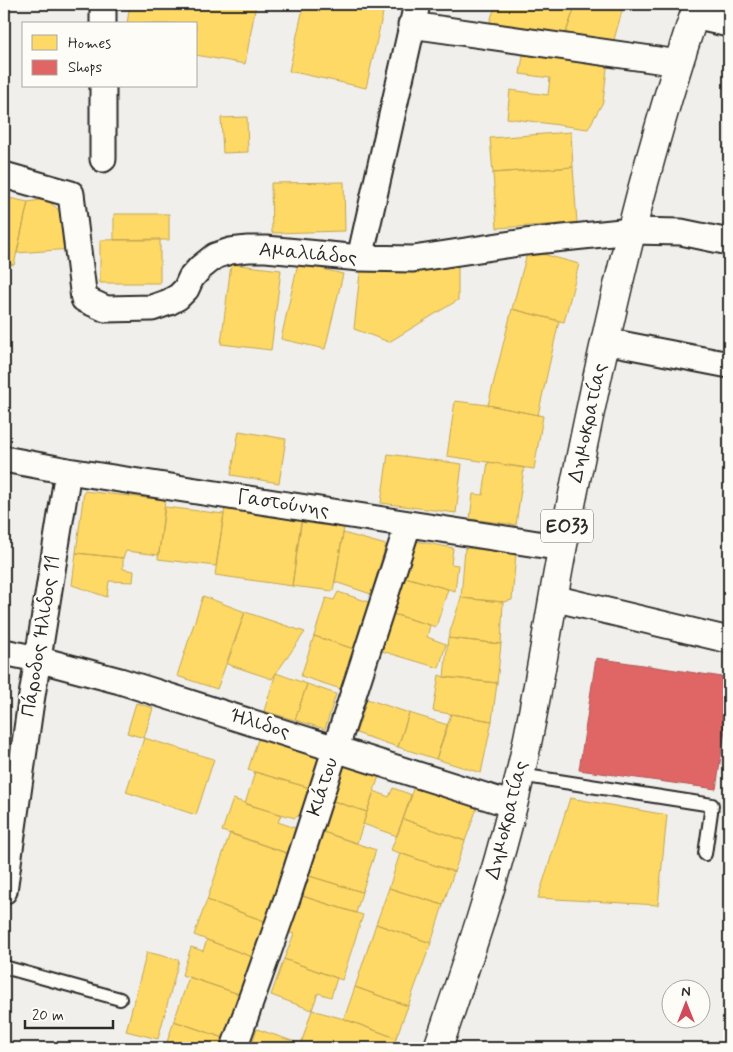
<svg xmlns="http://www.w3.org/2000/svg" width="733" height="1052" font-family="Mynerve,sans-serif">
  <rect width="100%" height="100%" fill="#f0efeb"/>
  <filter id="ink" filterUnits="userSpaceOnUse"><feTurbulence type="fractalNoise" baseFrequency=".02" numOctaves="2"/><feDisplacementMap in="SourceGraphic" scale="10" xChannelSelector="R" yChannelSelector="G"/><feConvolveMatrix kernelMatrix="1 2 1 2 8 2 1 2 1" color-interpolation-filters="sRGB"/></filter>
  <g filter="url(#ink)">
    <!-- homes -->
    <path fill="#ffd966" stroke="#bfa554" d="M 130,4 L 256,4 L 245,64 L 196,55 L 196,24 L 127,24 Z
      M 304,4 L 385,4 L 366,88 L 289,71 Z
      M 496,4 L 576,4 L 565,35 L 489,24 Z
      M 576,4 L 624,4 L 613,43 L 565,35 Z
      M 524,50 L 608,60 L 603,102 L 588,129 L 507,118 L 510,90 L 548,95 L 550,78 L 520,74 Z
      M 247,117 L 248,152 L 223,153 L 221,118 Z
      M 571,132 L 573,167 L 493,173 L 490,138 Z
      M 573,167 L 577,223 L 497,228 L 493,173 Z
      M 344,182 L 345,231 L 272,233 L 271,183 Z
      M 4,197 L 28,202 L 14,265 L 4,262 Z
      M 46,199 L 69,219 L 71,249 L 17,253 L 28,202 Z
      M 114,214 L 169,214 L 169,240 L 114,240 Z
      M 160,239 L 160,283 L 100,283 L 100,240 Z
      M 528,250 L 579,264 L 564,322 L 512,309 Z
      M 458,261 L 458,300 L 389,342 L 354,329 L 361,263 Z
      M 298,263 L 343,274 L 325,349 L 281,339 Z
      M 231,264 L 281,270 L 271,350 L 221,344 Z
      M 512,309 L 559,321 L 538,415 L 488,405 Z
      M 455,401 L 488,405 L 543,416 L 534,469 L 447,456 Z
      M 239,431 L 286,439 L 279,483 L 231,475 Z
      M 388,454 L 462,464 L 456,513 L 381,503 Z
      M 488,462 L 524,468 L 516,525 L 470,519 L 473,494 L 483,495 Z
      M 84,491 L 165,500 L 159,555 L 126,551 L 123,558 L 76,553 Z
      M 165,507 L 224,514 L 216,566 L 158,559 Z
      M 225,507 L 302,518 L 292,586 L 215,575 Z
      M 301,522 L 344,528 L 333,591 L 292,586 Z
      M 343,533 L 386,545 L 371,594 L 335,582 Z
      M 416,541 L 453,548 L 451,564 L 458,565 L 455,591 L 405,577 Z
      M 465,548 L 516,553 L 512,600 L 503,602 L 461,598 Z
      M 76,553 L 123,558 L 123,569 L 134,571 L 133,582 L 109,581 L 107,597 L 72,585 Z
      M 405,577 L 448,589 L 436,627 L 393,614 Z
      M 338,592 L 369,602 L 354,649 L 314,636 L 326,598 L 334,600 Z
      M 203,596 L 245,612 L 217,689 L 177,676 Z
      M 461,598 L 503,602 L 501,644 L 448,638 Z
      M 245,612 L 305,632 L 272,679 L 227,664 Z
      M 393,614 L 430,625 L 427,637 L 446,644 L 439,668 L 382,651 Z
      M 314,636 L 354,649 L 341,689 L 301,676 Z
      M 448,638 L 501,644 L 497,683 L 444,677 Z
      M 276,673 L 307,684 L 295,720 L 264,711 Z
      M 439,675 L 444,677 L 497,683 L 492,721 L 433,711 Z
      M 307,684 L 336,694 L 325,729 L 295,720 Z
      M 367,699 L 409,713 L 398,747 L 356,733 Z
      M 136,703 L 153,708 L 144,738 L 127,733 Z
      M 409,713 L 448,725 L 436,759 L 398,747 Z
      M 451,714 L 492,721 L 481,773 L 436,759 Z
      M 259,736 L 321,754 L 310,788 L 248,770 Z
      M 144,738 L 214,759 L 196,815 L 126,792 Z
      M 341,765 L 379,776 L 367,812 L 330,800 Z
      M 255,772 L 310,788 L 303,812 L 295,818 L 245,804 Z
      M 414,786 L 477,808 L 465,841 L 403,819 Z
      M 393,788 L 412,795 L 397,836 L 363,824 L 374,791 L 389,797 Z
      M 570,798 L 667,815 L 658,905 L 538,898 Z
      M 233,799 L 281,815 L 278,822 L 298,829 L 289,854 L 222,831 Z
      M 330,800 L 367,812 L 357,843 L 320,831 Z
      M 403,819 L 465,841 L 454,872 L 391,850 Z
      M 320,831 L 376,850 L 362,892 L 306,875 Z
      M 230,833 L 289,854 L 267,922 L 207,900 Z
      M 400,853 L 454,872 L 443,905 L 389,888 Z
      M 306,875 L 362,892 L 356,913 L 299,895 Z
      M 389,888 L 443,905 L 431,943 L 376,924 Z
      M 299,895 L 363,915 L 342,980 L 284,959 L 294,934 L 287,932 Z
      M 207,900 L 267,922 L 255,958 L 194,935 Z
      M 376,924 L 431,943 L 408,1006 L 355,987 Z
      M 207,940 L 255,958 L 242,995 L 182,975 L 191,947 L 203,951 Z
      M 147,952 L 179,960 L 158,1039 L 126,1031 Z
      M 284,959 L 337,978 L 331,997 L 318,993 L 312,1010 L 271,995 Z
      M 189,977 L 242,995 L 227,1039 L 174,1021 Z
      M 355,987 L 408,1006 L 396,1038 L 344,1019 Z
      M 312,1010 L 344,1019 L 396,1038 L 392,1048 L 314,1048 L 301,1044 Z
      M 174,1021 L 227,1039 L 224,1048 L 165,1048 Z
      M 257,1029 L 301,1044 L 314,1048 L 250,1048 Z"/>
    <!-- shops -->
    <path fill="#e06666" stroke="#aa5454" d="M 596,658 L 729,678 L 729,703 L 716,789 L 579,770 Z"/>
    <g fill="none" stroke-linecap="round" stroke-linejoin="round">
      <defs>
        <path id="lane" d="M 520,775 L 712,805 L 705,854
          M 4,967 L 120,999"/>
        <path id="street" d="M 694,16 L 729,24
          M 103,24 L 103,4
          M 411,25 L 679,63
          M 103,159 L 103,86
          M 4,175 L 71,194 L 84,299 L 106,309 L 152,308 L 169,302 L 178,297 L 186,289 L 191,278 L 200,268 L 215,256 L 230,251 L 248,249 L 266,249 L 360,258 L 413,259 L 525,242 L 631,231 L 681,232 L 729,242
          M 360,258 L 417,4
          M 605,341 L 729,365
          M 4,459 L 68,471 L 563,548
          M 553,598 L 729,640
          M 4,652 L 37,659 L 120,681 L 513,805
          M 4,891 L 30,708 L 68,471
          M 234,1048 L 288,896 L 408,525"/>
        <path id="primary" d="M 438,1048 C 465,968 493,887 513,805 C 534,721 546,635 562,550 C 598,366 637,182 698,4"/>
      </defs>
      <!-- lane casing -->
      <use href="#lane" stroke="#2b2b2b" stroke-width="16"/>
      <!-- street casing -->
      <use href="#street" stroke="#2b2b2b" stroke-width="29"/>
      <!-- primary casing -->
      <use href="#primary" stroke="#2b2b2b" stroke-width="31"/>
      <!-- lane -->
      <use href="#lane" stroke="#fdfcf7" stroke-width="12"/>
      <!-- street -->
      <use href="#street" stroke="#fdfcf7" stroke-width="25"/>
      <!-- primary -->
      <use href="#primary" stroke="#fdfcf7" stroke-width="28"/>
    </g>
  </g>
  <g text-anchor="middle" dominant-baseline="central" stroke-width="5" stroke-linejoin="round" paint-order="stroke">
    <!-- shield labels -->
    <rect fill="#fdfcf7" stroke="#6a6a68" stroke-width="1" x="541" y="509.5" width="52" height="33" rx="4"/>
    <g font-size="19" font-weight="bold" fill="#2b2b2b">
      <text x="567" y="526">ΕΟ33</text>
    </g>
    <!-- street labels -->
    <g font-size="20" fill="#2b2b2b" stroke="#fdfcf7">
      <text transform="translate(308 254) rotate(5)">Αμαλιάδος</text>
      <text transform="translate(588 423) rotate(-78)">Δημοκρατίας</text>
      <text transform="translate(283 504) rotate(9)">Γαστούνης</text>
      <text transform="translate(41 636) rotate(-81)">Πάροδος Ήλιδος 11</text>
      <text transform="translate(260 724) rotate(17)">Ήλιδος</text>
      <text transform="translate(323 787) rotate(-72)">Κιάτου</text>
      <text transform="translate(507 820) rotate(-76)">Δημοκρατίας</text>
    </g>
  </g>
  <!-- margin -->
  <rect width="733" height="1052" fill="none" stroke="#fdfcf7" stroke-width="20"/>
  <rect x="10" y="10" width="713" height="1032" fill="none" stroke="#2b2b2b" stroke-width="2" filter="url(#ink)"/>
  <!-- legend -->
  <rect x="22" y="22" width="175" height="65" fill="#fdfcf7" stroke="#a9a8a5"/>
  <rect x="32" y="35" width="25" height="15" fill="#ffd966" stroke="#a9a8a5"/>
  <text x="68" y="48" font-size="15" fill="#2b2b2b">Homes</text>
  <rect x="32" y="60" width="25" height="15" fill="#e06666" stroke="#a9a8a5"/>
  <text x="68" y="72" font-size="15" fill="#2b2b2b">Shops</text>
  <!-- north arrow -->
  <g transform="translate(686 1004)"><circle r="24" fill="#fdfcf7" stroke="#a9a8a5"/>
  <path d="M0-4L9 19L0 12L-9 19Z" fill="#d1495b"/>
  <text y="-8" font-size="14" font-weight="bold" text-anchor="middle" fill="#2b2b2b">N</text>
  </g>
  <!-- scale -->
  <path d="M25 1020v8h88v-8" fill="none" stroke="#2b2b2b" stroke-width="2.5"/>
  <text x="32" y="1020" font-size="15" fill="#2b2b2b" stroke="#fdfcf7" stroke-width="4" paint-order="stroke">20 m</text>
</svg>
